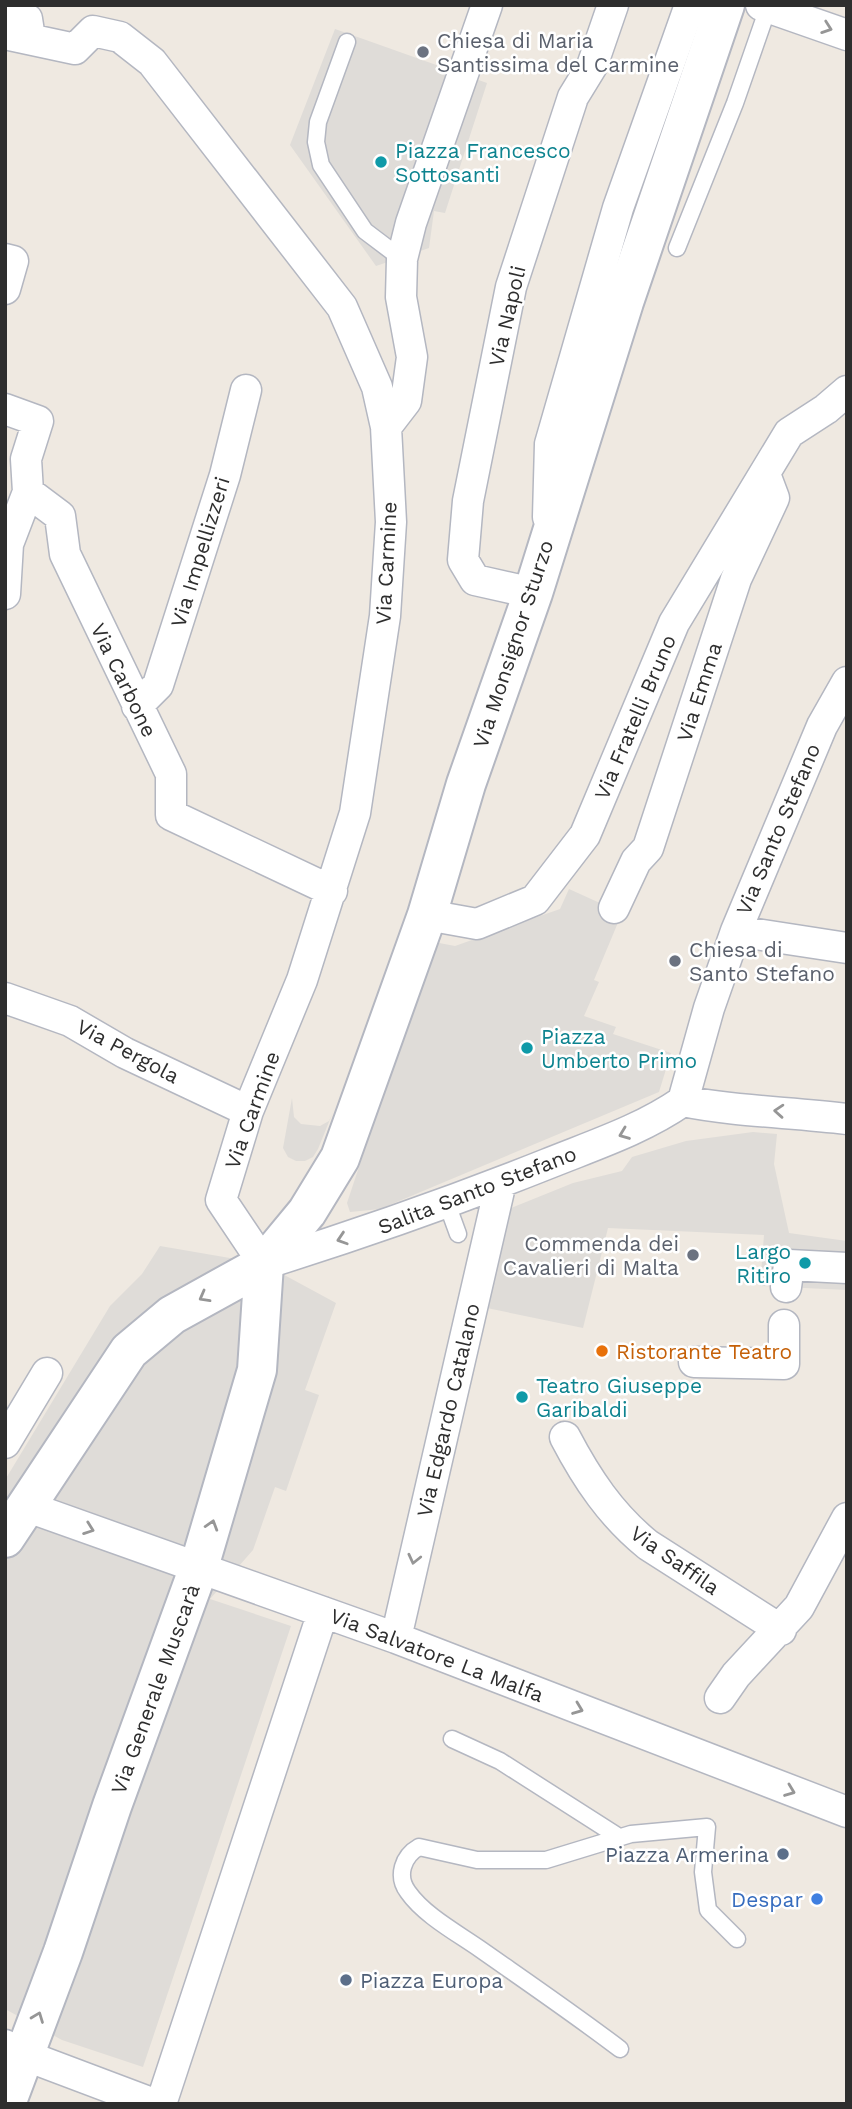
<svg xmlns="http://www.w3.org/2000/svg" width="852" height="2109" font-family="'Work Sans',sans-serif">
  <rect width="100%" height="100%" fill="#efe9e1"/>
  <!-- plaza -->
  <path fill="#dfdcd8" d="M 335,29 L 487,83 L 445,213 L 434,211 L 429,248 L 376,266 L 290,145 Z
    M 569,889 L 622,913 L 594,980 L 599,982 L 584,1016 L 616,1027 L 613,1034 L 671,1053 L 659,1092 L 380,1209 L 350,1212 L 347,1203 L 434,942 L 455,946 L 560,909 Z
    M 292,1098 L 294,1117 L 301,1124 L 320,1126 L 329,1121 L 333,1112 L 318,1149 L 313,1157 L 305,1161 L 296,1161 L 288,1157 L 283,1148 Z
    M 753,1132 L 777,1134 L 774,1164 L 789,1233 L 847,1241 L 847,1290 L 760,1286 L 764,1235 L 608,1228 L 583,1328 L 482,1307 L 506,1210 L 573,1183 L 622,1171 L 632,1157 L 686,1141 Z
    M 160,1246 L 264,1264 L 336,1303 L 305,1390 L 319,1395 L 286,1491 L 275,1487 L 253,1550 L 210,1599 L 291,1626 L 143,2067 L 62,2040 L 5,2009 L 5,1480 L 110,1306 L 142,1274 Z"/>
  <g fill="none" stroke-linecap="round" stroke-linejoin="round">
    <defs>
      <path id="lane" d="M 347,42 L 318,122 L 316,142 L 321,165 L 365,231 L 402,259
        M 677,248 L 735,103 L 768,8
        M 446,1201 L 458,1234
        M 452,1739 L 500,1761 L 619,1837
        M 620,2049 C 574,2014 527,1982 480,1949 C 457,1933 424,1915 408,1892 C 396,1876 403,1856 419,1847 L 477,1860 L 546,1860 L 631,1834 L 707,1827 L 703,1872 L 708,1910 L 737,1939"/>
      <path id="street" d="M 6,5 L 27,19 L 30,38
        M 761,5 L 847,35
        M 5,34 L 75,49 L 93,31 L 120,37 L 152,62 L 342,307 L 377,387 L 386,427 L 391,522 L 385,616 L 355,813 L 302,980 L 248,1111 L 221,1200 L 264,1264 C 360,1234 454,1201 547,1164 C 594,1145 641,1130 683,1101
        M 5,259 L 13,261 L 5,289
        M 5,409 L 38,421 L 26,459 L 28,492 L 60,516 L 65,554 L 171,774 L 171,815 L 332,891
        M 386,427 L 406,401 L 412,357 L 401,297 L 402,259 L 411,223 L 487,5
        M 548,517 L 550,444 L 618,208 L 690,5
        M 533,593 L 475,580 L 463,560 L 468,501 L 511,287 L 573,97 L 592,66 L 613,5
        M 5,594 L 8,544 L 28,492
        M 137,706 L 158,685 L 225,475 L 246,390
        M 614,908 L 636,861 L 648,848 L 736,579 L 774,498 L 765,474
        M 427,915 L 477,924 L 535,900 L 585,835 L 674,623 L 789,433 L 826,409 L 847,391
        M 736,931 L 847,948
        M 5,998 L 70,1021 L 125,1053 L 248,1111
        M 683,1101 L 709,1008 L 736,931 L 822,726 L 847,682
        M 683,1101 C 737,1112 793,1112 847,1119
        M 786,1287 L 789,1265 L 847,1268
        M 694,1362 L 784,1364 L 784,1325
        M 565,1437 C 587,1479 611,1515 648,1545 L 781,1630
        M 5,1443 L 47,1373
        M 25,1506 L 396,1638 L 847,1812
        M 396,1638 L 501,1182
        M 720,1698 L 736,1675 L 799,1607 L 847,1518
        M 5,2045 L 24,2055 L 154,2104
        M 161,2104 L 323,1612"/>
      <path id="secondary" d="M 5,1538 L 129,1351 L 172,1315 L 264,1264 L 307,1212 L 340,1158 L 427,915 L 466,784 L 533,593 L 624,302 L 725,5
        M 6,2104 L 63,1952 L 112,1806 L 199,1567 L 257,1370 L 264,1264"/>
    </defs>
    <!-- lane casing -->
    <use href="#lane" stroke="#b4b7c1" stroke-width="19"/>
    <!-- street casing -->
    <use href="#street" stroke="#b4b7c1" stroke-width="33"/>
    <!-- secondary casing -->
    <use href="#secondary" stroke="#b4b7c1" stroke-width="42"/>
    <!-- lane -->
    <use href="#lane" stroke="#fff" stroke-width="16"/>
    <!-- street -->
    <use href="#street" stroke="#fff" stroke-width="30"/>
    <!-- secondary -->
    <use href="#secondary" stroke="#fff" stroke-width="38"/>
  </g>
  <!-- one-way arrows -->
  <defs><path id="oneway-chevron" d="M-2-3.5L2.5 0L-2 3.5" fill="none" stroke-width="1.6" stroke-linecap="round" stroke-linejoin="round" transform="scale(1.75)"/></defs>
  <g stroke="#969696">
    <use href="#oneway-chevron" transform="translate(827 28) rotate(19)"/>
    <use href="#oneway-chevron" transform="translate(779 1111) rotate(-176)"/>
    <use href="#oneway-chevron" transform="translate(624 1134) rotate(159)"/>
    <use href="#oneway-chevron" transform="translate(342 1239) rotate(162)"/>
    <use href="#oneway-chevron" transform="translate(204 1297) rotate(151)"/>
    <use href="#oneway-chevron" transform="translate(212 1525) rotate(-73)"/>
    <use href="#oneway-chevron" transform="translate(89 1529) rotate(20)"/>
    <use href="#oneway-chevron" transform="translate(414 1559) rotate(103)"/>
    <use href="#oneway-chevron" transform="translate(578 1709) rotate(21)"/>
    <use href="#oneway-chevron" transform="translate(790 1791) rotate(21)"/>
    <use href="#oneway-chevron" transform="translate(38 2017) rotate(-69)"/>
  </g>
  <!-- markers -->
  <g fill="#6b7280" stroke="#fff" stroke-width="2.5">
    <circle cx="423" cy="52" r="7"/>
    <circle cx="675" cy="961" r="7"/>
    <circle cx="693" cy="1255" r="7"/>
  </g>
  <g fill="#0f9aa8" stroke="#fff" stroke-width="2.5">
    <circle cx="381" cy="162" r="7"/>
    <circle cx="527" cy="1048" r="7"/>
    <circle cx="805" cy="1263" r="7"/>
    <circle cx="522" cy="1397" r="7"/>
  </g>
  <circle fill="#e8710a" stroke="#fff" stroke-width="2.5" cx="602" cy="1351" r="7"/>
  <g fill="#5c6f8a" stroke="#fff" stroke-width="2.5">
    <circle cx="783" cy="1854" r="7"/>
    <circle cx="346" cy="1980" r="7"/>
  </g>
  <circle fill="#3f7fe0" stroke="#fff" stroke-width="2.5" cx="817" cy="1899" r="7"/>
  <g text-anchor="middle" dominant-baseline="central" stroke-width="5" stroke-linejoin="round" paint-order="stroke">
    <!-- worship labels -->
    <g font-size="21" fill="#5b616d" stroke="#fff" text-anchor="start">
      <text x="437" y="40">Chiesa di Maria<tspan x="437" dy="24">Santissima del Carmine</tspan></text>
      <text x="689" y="949">Chiesa di<tspan x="689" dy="24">Santo Stefano</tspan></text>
      <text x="679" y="1243" text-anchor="end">Commenda dei<tspan x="679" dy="24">Cavalieri di Malta</tspan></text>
    </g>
    <!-- culture labels -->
    <g font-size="21" fill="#0d838f" stroke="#fff" text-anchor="start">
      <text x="395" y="150">Piazza Francesco<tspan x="395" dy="24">Sottosanti</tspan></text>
      <text x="541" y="1036">Piazza<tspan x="541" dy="24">Umberto Primo</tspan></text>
      <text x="791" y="1251" text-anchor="end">Largo<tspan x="791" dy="24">Ritiro</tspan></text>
      <text x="536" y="1385">Teatro Giuseppe<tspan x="536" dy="24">Garibaldi</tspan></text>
    </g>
    <!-- street labels -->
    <g font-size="21" fill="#2e2e2e" stroke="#fff">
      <text transform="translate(507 316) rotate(-77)">Via Napoli</text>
      <text transform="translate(200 552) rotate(-73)">Via Impellizzeri</text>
      <text transform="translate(386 563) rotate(-87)">Via Carmine</text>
      <text transform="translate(513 644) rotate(-72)">Via Monsignor Sturzo</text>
      <text transform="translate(124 680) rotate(64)">Via Carbone</text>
      <text transform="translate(699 692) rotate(-72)">Via Emma</text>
      <text transform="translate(635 717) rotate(-67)">Via Fratelli Bruno</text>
      <text transform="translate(778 829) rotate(-67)">Via Santo Stefano</text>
      <text transform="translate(128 1051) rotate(28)">Via Pergola</text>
      <text transform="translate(252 1110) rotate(-70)">Via Carmine</text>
      <text transform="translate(477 1190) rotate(-21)">Salita Santo Stefano</text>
      <text transform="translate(448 1410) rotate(-77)">Via Edgardo Catalano</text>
      <text transform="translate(675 1560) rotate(35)">Via Saffila</text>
      <text transform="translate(437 1655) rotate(21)">Via Salvatore La Malfa</text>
      <text transform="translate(155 1689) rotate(-70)">Via Generale Muscarà</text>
    </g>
    <!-- food labels -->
    <g font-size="21" fill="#c56008" stroke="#fff" text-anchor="start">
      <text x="616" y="1351">Ristorante Teatro</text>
    </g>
    <!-- service labels -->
    <g font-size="21" fill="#4e5e75" stroke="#fff" text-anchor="end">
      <text x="769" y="1854">Piazza Armerina</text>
      <text x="360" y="1980" text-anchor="start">Piazza Europa</text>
    </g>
    <!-- shop labels -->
    <g font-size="21" fill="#366cbe" stroke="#fff" text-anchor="end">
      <text x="803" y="1899">Despar</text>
    </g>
  </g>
  <!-- border -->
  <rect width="852" height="2109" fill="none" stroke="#2e2e2e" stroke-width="14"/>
</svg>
